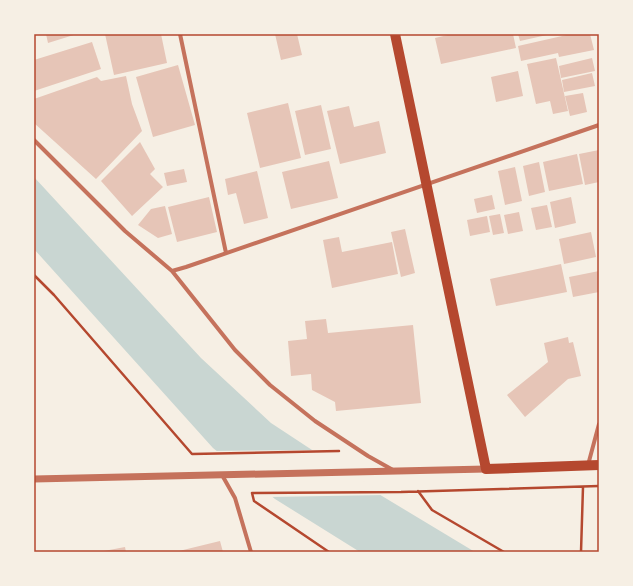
<svg xmlns="http://www.w3.org/2000/svg" width="633" height="586" font-family="'Work Sans',sans-serif">
  <rect width="100%" height="100%" fill="#f6efe4"/>
  <!-- water -->
  <path fill="#c9d6d2" d="M 34,177 L 201,358 L 271,423 L 382,496 L 475,552 L 360,552 L 275,499 L 213,448 L 34,249 Z"/>
  <!-- pier -->
  <path fill="#f6efe4" d="M 315,450 L 385,495 L 269,497 L 214,451 Z"/>
  <!-- building -->
  <path fill="#e6c5b7" d="M 46,34 L 77,34 L 48,43 Z
    M 105,34 L 161,34 L 167,63 L 114,75 Z
    M 275,34 L 297,34 L 302,55 L 281,60 Z
    M 452,34 L 513,34 L 516,48 L 441,64 L 435,38 Z
    M 518,34 L 547,34 L 547,35 L 520,41 Z
    M 571,34 L 590,34 L 594,50 L 559,57 L 558,53 L 521,61 L 518,46 Z
    M 92,42 L 101,69 L 34,91 L 34,60 Z
    M 556,58 L 568,111 L 553,114 L 550,101 L 536,104 L 527,64 Z
    M 592,58 L 595,71 L 561,78 L 559,66 Z
    M 178,65 L 195,125 L 153,137 L 136,77 Z
    M 518,71 L 523,96 L 496,102 L 491,77 Z
    M 592,73 L 595,86 L 564,92 L 562,80 Z
    M 126,76 L 132,104 L 142,131 L 96,179 L 34,123 L 34,99 L 97,77 L 101,81 Z
    M 583,93 L 587,112 L 570,116 L 565,96 Z
    M 288,103 L 301,158 L 260,168 L 247,113 Z
    M 321,105 L 331,149 L 305,155 L 295,111 Z
    M 349,106 L 354,127 L 379,121 L 386,153 L 340,164 L 327,111 Z
    M 140,142 L 155,169 L 150,174 L 163,187 L 132,216 L 101,181 Z
    M 599,150 L 599,182 L 585,185 L 579,154 Z
    M 577,154 L 583,184 L 549,191 L 543,162 Z
    M 329,161 L 338,198 L 291,209 L 282,172 Z
    M 539,162 L 545,192 L 529,196 L 523,166 Z
    M 515,167 L 522,201 L 505,205 L 498,171 Z
    M 184,169 L 187,182 L 167,186 L 164,173 Z
    M 257,171 L 268,218 L 244,224 L 236,193 L 228,195 L 225,179 Z
    M 492,195 L 495,209 L 477,213 L 474,199 Z
    M 209,197 L 217,232 L 177,242 L 168,207 Z
    M 571,197 L 576,223 L 555,228 L 550,202 Z
    M 547,205 L 552,227 L 536,230 L 531,208 Z
    M 165,206 L 172,234 L 158,238 L 138,225 L 151,209 Z
    M 519,212 L 523,231 L 508,234 L 504,215 Z
    M 500,214 L 504,233 L 493,235 L 489,216 Z
    M 487,216 L 490,232 L 470,236 L 467,220 Z
    M 405,229 L 415,273 L 401,277 L 391,232 Z
    M 591,232 L 596,257 L 564,264 L 559,239 Z
    M 339,237 L 342,252 L 392,242 L 398,274 L 332,288 L 323,240 Z
    M 561,264 L 567,292 L 496,306 L 490,279 Z
    M 599,271 L 599,292 L 573,297 L 569,277 Z
    M 326,319 L 328,333 L 413,325 L 421,403 L 336,411 L 335,402 L 312,390 L 311,374 L 291,376 L 288,341 L 307,339 L 305,321 Z
    M 568,337 L 569,343 L 573,342 L 581,376 L 568,379 L 525,417 L 507,395 L 548,362 L 544,343 Z
    M 220,541 L 223,552 L 179,552 L 179,551 Z
    M 125,547 L 126,552 L 104,552 L 104,551 Z"/>
  <g fill="none" stroke-linecap="round" stroke-linejoin="round">
    <!-- path -->
    <path stroke="#b5482f" stroke-width="2.5" d="M 34,275 L 54,295 L 192,454 L 339,451
      M 418,491 L 432,510 L 504,552
      M 329,552 L 254,501 L 252,493 L 401,492 L 599,486
      M 581,552 L 583,487"/>
    <!-- minor -->
    <path stroke="#c5725c" stroke-width="4" d="M 180,34 L 226,253
      M 34,140 L 125,231 L 172,271 L 235,350 L 270,385 L 315,421 L 368,456 L 393,470
      M 172,271 L 186,267 L 599,125
      M 588,465 L 599,424
      M 222,475 L 235,498 L 251,552"/>
    <!-- tertiary -->
    <path stroke="#c5725c" stroke-width="7" d="M 34,479 L 486,469"/>
    <!-- primary -->
    <path stroke="#b5482f" stroke-width="10" d="M 395,34 L 486,469 L 599,465"/>
  </g>
  <!-- border -->
  <rect width="633" height="586" fill="none" stroke="#f6efe4" stroke-width="70"/>
  <rect x="35" y="35" width="563" height="516" fill="none" stroke="#b5482f" stroke-width="1.5"/>
</svg>
